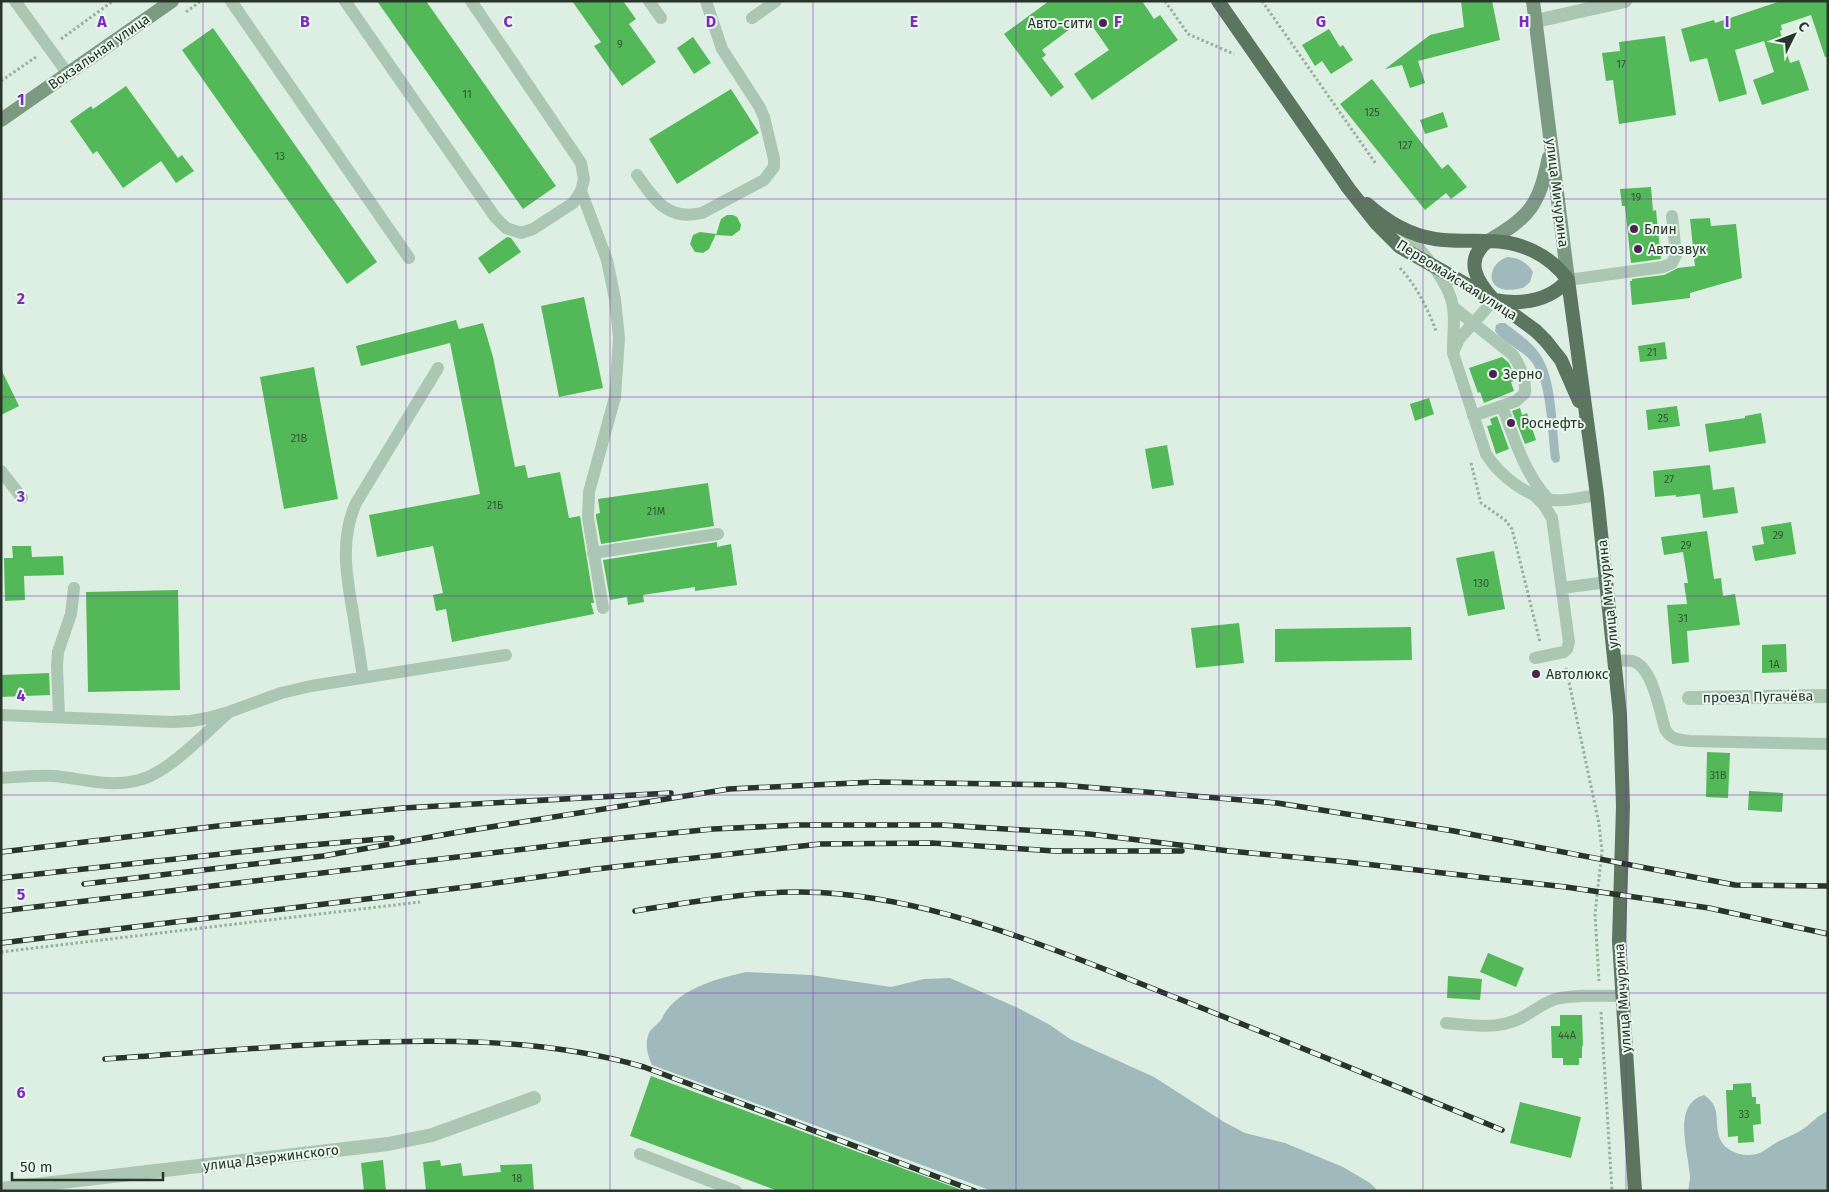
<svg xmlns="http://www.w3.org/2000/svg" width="1829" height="1192" font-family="'Fira Sans',sans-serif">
  <rect width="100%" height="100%" fill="#ddefe3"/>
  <!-- green -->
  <path fill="#9fb9bd" d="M 1508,257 C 1519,258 1527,262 1533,272 L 1530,282 L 1523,288 C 1517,289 1509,291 1502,289 C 1483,283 1493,260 1508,257 Z
    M 1500,323 L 1505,323 C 1517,332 1530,341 1539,353 C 1557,377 1556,428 1560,458 L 1559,462 L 1554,463 L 1551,459 C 1548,433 1547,381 1531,361 C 1521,349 1504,344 1495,331 L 1496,325 Z
    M 746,972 L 811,975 L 891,987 L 924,979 L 950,978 L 1020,1009 L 1050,1025 L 1070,1039 L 1154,1077 L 1224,1122 L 1245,1133 L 1285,1143 L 1343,1167 L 1370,1183 L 1378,1191 L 992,1191 L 652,1065 C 647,1055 644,1042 650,1031 C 653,1027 658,1024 661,1020 C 663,1017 664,1013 667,1010 C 684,987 720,978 746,972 Z
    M 1704,1095 C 1723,1108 1713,1121 1720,1139 C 1726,1153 1745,1158 1760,1153 C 1766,1150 1773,1144 1779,1141 C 1787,1137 1796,1134 1803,1129 C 1812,1123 1818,1115 1828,1111 L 1828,1191 L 1688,1191 C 1689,1187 1689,1183 1690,1179 C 1690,1156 1670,1105 1704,1095 Z"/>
  <!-- building -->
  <path fill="#53b857" d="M 377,1 L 426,1 L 556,186 L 523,209 Z
    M 572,1 L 623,1 L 636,19 L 629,24 L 656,62 L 622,86 L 594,46 L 601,42 Z
    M 1049,1 L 1142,1 L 1154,19 L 1160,15 L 1178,40 L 1092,100 L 1074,74 L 1109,50 L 1086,17 L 1042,50 L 1046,55 L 1042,58 L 1064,87 L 1051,97 L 1004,34 Z
    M 1461,1 L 1492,1 L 1500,40 L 1418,61 L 1425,83 L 1410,88 L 1402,65 L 1385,69 L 1430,35 L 1464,27 Z
    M 1781,1 L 1828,1 L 1828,57 L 1825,57 L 1811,15 L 1781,25 L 1782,30 L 1780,31 L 1790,63 L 1799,60 L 1809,90 L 1762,105 L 1753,80 L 1774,72 L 1764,41 L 1735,50 L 1747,94 L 1719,102 L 1707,58 L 1690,62 L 1681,29 L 1714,20 L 1715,23 Z
    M 213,28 L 377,262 L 347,284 L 182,50 Z
    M 1329,29 L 1340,47 L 1343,45 L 1353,60 L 1331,74 L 1322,61 L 1315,66 L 1302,45 Z
    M 1665,36 L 1676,115 L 1619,124 L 1613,80 L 1606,81 L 1602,53 L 1620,51 L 1619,42 Z
    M 693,37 L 711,63 L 694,74 L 677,48 Z
    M 1372,79 L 1442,169 L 1448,164 L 1467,187 L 1451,199 L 1446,193 L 1425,210 L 1340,104 Z
    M 126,86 L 178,158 L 182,155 L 194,171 L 176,183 L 161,161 L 123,188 L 97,151 L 93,154 L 70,121 L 91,106 L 93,109 Z
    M 731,89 L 759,133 L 677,184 L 649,139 Z
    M 1443,112 L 1448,127 L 1425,134 L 1420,120 Z
    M 1651,187 L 1653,211 L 1656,210 L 1661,259 L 1631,263 L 1625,206 L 1622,206 L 1620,189 Z
    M 727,215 L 733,215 L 737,217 L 741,225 L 740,230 L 732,236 L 716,235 L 721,219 Z
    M 1710,218 L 1711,226 L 1736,224 L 1742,278 L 1690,293 L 1690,298 L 1632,305 L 1630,281 L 1632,281 L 1632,279 L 1664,275 L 1678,268 L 1695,266 L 1690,219 Z
    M 700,232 L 716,234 L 709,249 L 703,253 L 695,252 L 690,244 L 693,235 Z
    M 507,237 L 511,238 L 521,252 L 489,274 L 478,258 Z
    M 584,297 L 603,388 L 559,397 L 541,306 Z
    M 456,320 L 459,329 L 483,323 L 493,357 L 515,467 L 525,465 L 528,478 L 560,472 L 569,518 L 580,516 L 594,603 L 591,603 L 594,614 L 452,642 L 446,609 L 436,611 L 433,595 L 443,593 L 433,546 L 377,557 L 369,515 L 480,494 L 450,343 L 361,366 L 356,346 Z
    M 1665,342 L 1667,359 L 1640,362 L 1638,346 Z
    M 1502,357 L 1509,363 L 1514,375 L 1516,380 L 1511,382 L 1514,391 L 1484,403 L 1480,392 L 1478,393 L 1469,368 Z
    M 314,367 L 338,499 L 284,509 L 260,377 Z
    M 1,369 L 19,406 L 1,415 Z
    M 1429,398 L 1434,414 L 1415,421 L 1410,404 Z
    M 1677,406 L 1680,426 L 1648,430 L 1646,410 Z
    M 1520,408 L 1522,415 L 1527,413 L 1536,440 L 1525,444 L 1512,411 Z
    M 1761,413 L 1766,443 L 1709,452 L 1705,424 L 1745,418 L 1745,416 Z
    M 1497,416 L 1509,449 L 1496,454 L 1487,426 L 1492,425 L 1490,419 Z
    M 1167,445 L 1174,485 L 1152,489 L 1145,449 Z
    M 1710,465 L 1713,490 L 1734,487 L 1738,513 L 1703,518 L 1700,494 L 1676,497 L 1676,495 L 1655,497 L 1653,471 Z
    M 708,483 L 714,526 L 601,544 L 596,517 L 596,514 L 600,513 L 598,499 Z
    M 1791,522 L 1796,554 L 1755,561 L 1752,546 L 1764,544 L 1761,527 Z
    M 1707,531 L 1714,579 L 1721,578 L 1723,596 L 1735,594 L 1740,625 L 1687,631 L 1689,662 L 1672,664 L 1667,605 L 1687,604 L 1684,583 L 1688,583 L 1683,552 L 1664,555 L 1661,537 Z
    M 717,542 L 717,547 L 731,544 L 737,585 L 695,591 L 695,587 L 643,595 L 644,602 L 628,605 L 627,597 L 610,600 L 603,560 Z
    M 12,546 L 31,546 L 32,557 L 63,556 L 64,575 L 24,576 L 25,600 L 5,601 L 4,558 L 13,558 Z
    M 1494,551 L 1505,609 L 1468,616 L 1456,558 Z
    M 178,590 L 180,690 L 88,692 L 86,592 Z
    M 1239,623 L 1244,663 L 1196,668 L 1191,628 Z
    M 1411,627 L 1412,660 L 1275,662 L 1275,629 Z
    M 1786,644 L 1787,672 L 1762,673 L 1762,645 Z
    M 49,673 L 50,695 L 1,697 L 1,675 Z
    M 1707,752 L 1730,753 L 1728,798 L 1706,797 Z
    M 1749,791 L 1783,793 L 1782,812 L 1748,810 Z
    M 1488,953 L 1524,968 L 1516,987 L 1480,972 Z
    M 1448,976 L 1482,979 L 1480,1000 L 1447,998 Z
    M 1560,1015 L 1582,1015 L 1583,1046 L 1582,1046 L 1582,1058 L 1579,1058 L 1579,1065 L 1563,1065 L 1563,1058 L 1552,1058 L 1551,1026 L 1560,1026 Z
    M 651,1076 L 959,1189 L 959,1191 L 778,1191 L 630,1136 Z
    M 1751,1083 L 1752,1097 L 1756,1097 L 1756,1104 L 1760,1104 L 1761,1124 L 1753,1125 L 1754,1142 L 1738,1143 L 1738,1136 L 1728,1137 L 1726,1090 L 1733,1090 L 1733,1084 Z
    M 1520,1102 L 1581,1117 L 1571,1158 L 1510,1143 Z
    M 383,1160 L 386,1191 L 364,1191 L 361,1163 Z
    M 440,1160 L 441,1166 L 461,1163 L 463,1176 L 501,1172 L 500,1165 L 532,1164 L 534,1191 L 426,1191 L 423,1162 Z"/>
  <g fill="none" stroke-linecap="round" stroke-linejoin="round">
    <!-- path -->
    <path stroke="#95b29b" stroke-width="3" stroke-dasharray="2.5 2.5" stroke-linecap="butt" d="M 1165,1 L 1188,34 L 1234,54
      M 1262,1 L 1376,164
      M 186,12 L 201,1
      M 61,39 L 113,1
      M 1,81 L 36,57
      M 1400,268 C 1416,285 1428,309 1436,331
      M 1471,463 L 1481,503 L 1505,520 L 1512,529 L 1540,642
      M 1566,668 L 1599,824 L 1602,851 L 1595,914 L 1599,981
      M 1,952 L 420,902
      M 1601,1012 L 1612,1191"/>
    <!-- service -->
    <path stroke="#abc6b2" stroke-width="12" d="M 15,1 L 68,74
      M 231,1 L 409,258
      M 345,1 L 495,217 L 506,228 L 521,233 L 533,229 L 573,203 L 581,191 L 584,179 L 581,163 L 471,1
      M 649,1 L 661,18
      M 752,18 L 776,1
      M 637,175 C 655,200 667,221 702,213 L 764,180 L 774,167 L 774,159 L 764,117 L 759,106 L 722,49 L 706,1
      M 581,191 L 607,260 L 615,299 L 619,338 L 615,397 L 589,492 L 588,518 L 603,608
      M 1403,229 C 1420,250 1449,280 1453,307 C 1455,321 1453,336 1453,350
      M 1568,280 L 1663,267 L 1672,263 L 1676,255 L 1672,216
      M 1494,300 L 1459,339 L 1453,353 L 1486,454 C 1500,476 1527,497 1553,500 C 1567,502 1583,497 1597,495
      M 1453,307 L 1513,355 C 1520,365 1526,380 1525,393 L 1516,401 L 1473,416
      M 1502,406 C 1514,438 1524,472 1547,498
      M 1,471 L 22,498
      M 593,553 L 718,534
      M 1562,588 L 1607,582
      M 1535,658 L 1564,652 L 1567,649 L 1569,642 L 1552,518 L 1544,505 L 1536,497
      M 1615,661 C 1621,661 1629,659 1635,662 C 1653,670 1660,712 1665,729 C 1671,740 1680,740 1690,741 L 1828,744
      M 363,678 C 360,656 356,634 353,613 C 346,575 340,538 356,503 L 438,368
      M 1,715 L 171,722 L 191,721 L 207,718 L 229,712 L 281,693 L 311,686 L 506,655
      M 59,717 L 57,666 L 58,652 L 71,614 L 74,588
      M 1,778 C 19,777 37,775 55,776 C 83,779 111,788 139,780 C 168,773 204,734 227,714
      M 1446,1023 C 1471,1025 1495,1030 1519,1019 C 1532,1013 1542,1003 1556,999 C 1577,994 1601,996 1622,996
      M 640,1154 L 736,1191"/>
    <!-- pedestrian -->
    <path stroke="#abc6b2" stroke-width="14" d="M 1689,698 L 1828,696"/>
    <!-- minor -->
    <path stroke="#abc6b2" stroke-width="14" d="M 1536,21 L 1625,1
      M 1,1189 L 388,1144 L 432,1135 L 534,1098"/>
    <!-- secondary -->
    <path stroke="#7c9981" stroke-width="14" d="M 1533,1 L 1568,280
      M 1,120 L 172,1
      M 1488,241 C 1531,217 1539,204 1549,157"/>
    <!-- primary -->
    <path stroke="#5c755f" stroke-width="14" d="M 1218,1 L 1349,189 L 1376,223 L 1400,247 L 1494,300 L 1536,331 L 1546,341 L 1561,360 L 1579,401
      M 1367,204 C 1386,221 1409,235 1435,239 C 1453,242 1470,240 1488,241 C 1520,241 1549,254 1568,280
      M 1488,241 C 1463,260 1477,282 1494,300 C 1522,305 1549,301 1568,280
      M 1568,280 L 1597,495 L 1620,715 L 1623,806 L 1619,941 L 1635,1191"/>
    <defs>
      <path id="rail" d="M 1,852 L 218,826 L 403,808 L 671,793
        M 1,878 L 277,848 L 392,838
        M 84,884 L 323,856 L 459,832 L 729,789 L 875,782 L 1061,785 L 1277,803 L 1454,831 L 1735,885 L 1828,886
        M 1,911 L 592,841 L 713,829 L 799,825 L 942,825 L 1089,834 L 1229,851 L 1347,862 L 1566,887 L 1709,908 L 1828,934
        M 635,911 C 704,900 771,887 840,894 C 951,905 1056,950 1159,991 C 1273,1036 1388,1083 1502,1130
        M 1,943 L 466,887 L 596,869 L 820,844 L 932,843 L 1055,851 L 1182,851
        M 105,1059 C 178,1054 251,1048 324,1044 C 430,1039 541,1037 644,1067 L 975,1191"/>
    </defs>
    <!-- rail casing -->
    <use href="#rail" stroke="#29352a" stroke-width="5.5"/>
    <!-- rail -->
    <use href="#rail" stroke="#e9f7ee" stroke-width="4" stroke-dasharray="11" stroke-linecap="butt"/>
  </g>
  <!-- grid -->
  <path fill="none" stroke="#7b2cbf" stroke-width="1" stroke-opacity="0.55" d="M 203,1 L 203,1191M 406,1 L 406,1191M 610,1 L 610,1191M 813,1 L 813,1191M 1016,1 L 1016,1191M 1219,1 L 1219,1191M 1423,1 L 1423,1191M 1626,1 L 1626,1191M 1,199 L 1828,199M 1,397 L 1828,397M 1,596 L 1828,596M 1,795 L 1828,795M 1,993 L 1828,993"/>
  <!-- markers -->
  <g fill="#4b2351" stroke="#e9f7ee" stroke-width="2">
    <circle cx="1103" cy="23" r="5"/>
    <circle cx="1634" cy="229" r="5"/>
    <circle cx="1638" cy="249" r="5"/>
    <circle cx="1493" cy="374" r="5"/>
    <circle cx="1511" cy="423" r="5"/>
    <circle cx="1536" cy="674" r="5"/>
  </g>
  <g text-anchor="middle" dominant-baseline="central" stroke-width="4" stroke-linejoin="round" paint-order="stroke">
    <!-- number labels -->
    <g font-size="11" fill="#345635">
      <text x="620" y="44">9</text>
      <text x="1621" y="64">17</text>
      <text x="467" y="94">11</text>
      <text x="1372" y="112">125</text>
      <text x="1405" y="145">127</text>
      <text x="280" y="156">13</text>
      <text x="1636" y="197">19</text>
      <text x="1652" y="352">21</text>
      <text x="1663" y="418">25</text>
      <text x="299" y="438">21В</text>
      <text x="1669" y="479">27</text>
      <text x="495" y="505">21Б</text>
      <text x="656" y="511">21М</text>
      <text x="1778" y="535">29</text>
      <text x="1686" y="545">29</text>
      <text x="1481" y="583">130</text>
      <text x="1683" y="618">31</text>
      <text x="1774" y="664">1А</text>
      <text x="1718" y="775">31В</text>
      <text x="1567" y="1035">44А</text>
      <text x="1744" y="1114">33</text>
      <text x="517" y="1178">18</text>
    </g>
    <!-- poi labels -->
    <g font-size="14" fill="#29352a" stroke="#e9f7ee" text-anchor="start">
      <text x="1093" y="23" text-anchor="end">Авто-сити</text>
      <text x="1644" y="229">Блин</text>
      <text x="1648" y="249">Автозвук</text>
      <text x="1503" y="374">Зерно</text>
      <text x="1521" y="423">Роснефть</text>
      <text x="1546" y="674">Автолюкс</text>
    </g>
    <!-- street labels -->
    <g font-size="14" fill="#29352a" stroke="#e9f7ee">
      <text transform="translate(99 52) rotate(-35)">Вокзальная улица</text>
      <text transform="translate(1557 193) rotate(83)">улица Мичурина</text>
      <text transform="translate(1457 280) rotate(32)">Первомайская улица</text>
      <text transform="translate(1608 594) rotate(-96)">улица Мичурина</text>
      <text transform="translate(1758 697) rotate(-1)">проезд Пугачёва</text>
      <text transform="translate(1623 998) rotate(-94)">улица Мичурина</text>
      <text transform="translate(271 1158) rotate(-7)">улица Дзержинского</text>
    </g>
  </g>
  <g font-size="16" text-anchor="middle" font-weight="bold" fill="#7b2cbf" stroke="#e9f7ee" stroke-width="4" stroke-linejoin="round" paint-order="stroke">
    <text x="102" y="27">A</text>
    <text x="305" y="27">B</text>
    <text x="508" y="27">C</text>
    <text x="711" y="27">D</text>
    <text x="914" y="27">E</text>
    <text x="1118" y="27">F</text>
    <text x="1321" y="27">G</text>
    <text x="1524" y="27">H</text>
    <text x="1727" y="27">I</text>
    <text x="21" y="105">1</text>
    <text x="21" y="304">2</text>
    <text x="21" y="502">3</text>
    <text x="21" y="701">4</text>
    <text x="21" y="900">5</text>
    <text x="21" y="1098">6</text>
  </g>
  <!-- border -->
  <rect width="1829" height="1192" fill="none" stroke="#29352a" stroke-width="5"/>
  <!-- north arrow -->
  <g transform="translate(1794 35) rotate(48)" stroke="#e9f7ee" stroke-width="4" paint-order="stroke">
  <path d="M0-4L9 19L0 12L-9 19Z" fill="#29352a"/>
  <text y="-8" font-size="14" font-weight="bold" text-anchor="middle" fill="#29352a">С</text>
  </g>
  <!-- scale -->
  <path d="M12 1172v8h151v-8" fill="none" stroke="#29352a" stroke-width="2.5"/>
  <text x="20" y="1172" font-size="15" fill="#29352a" stroke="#e9f7ee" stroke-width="4" paint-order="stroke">50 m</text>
</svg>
